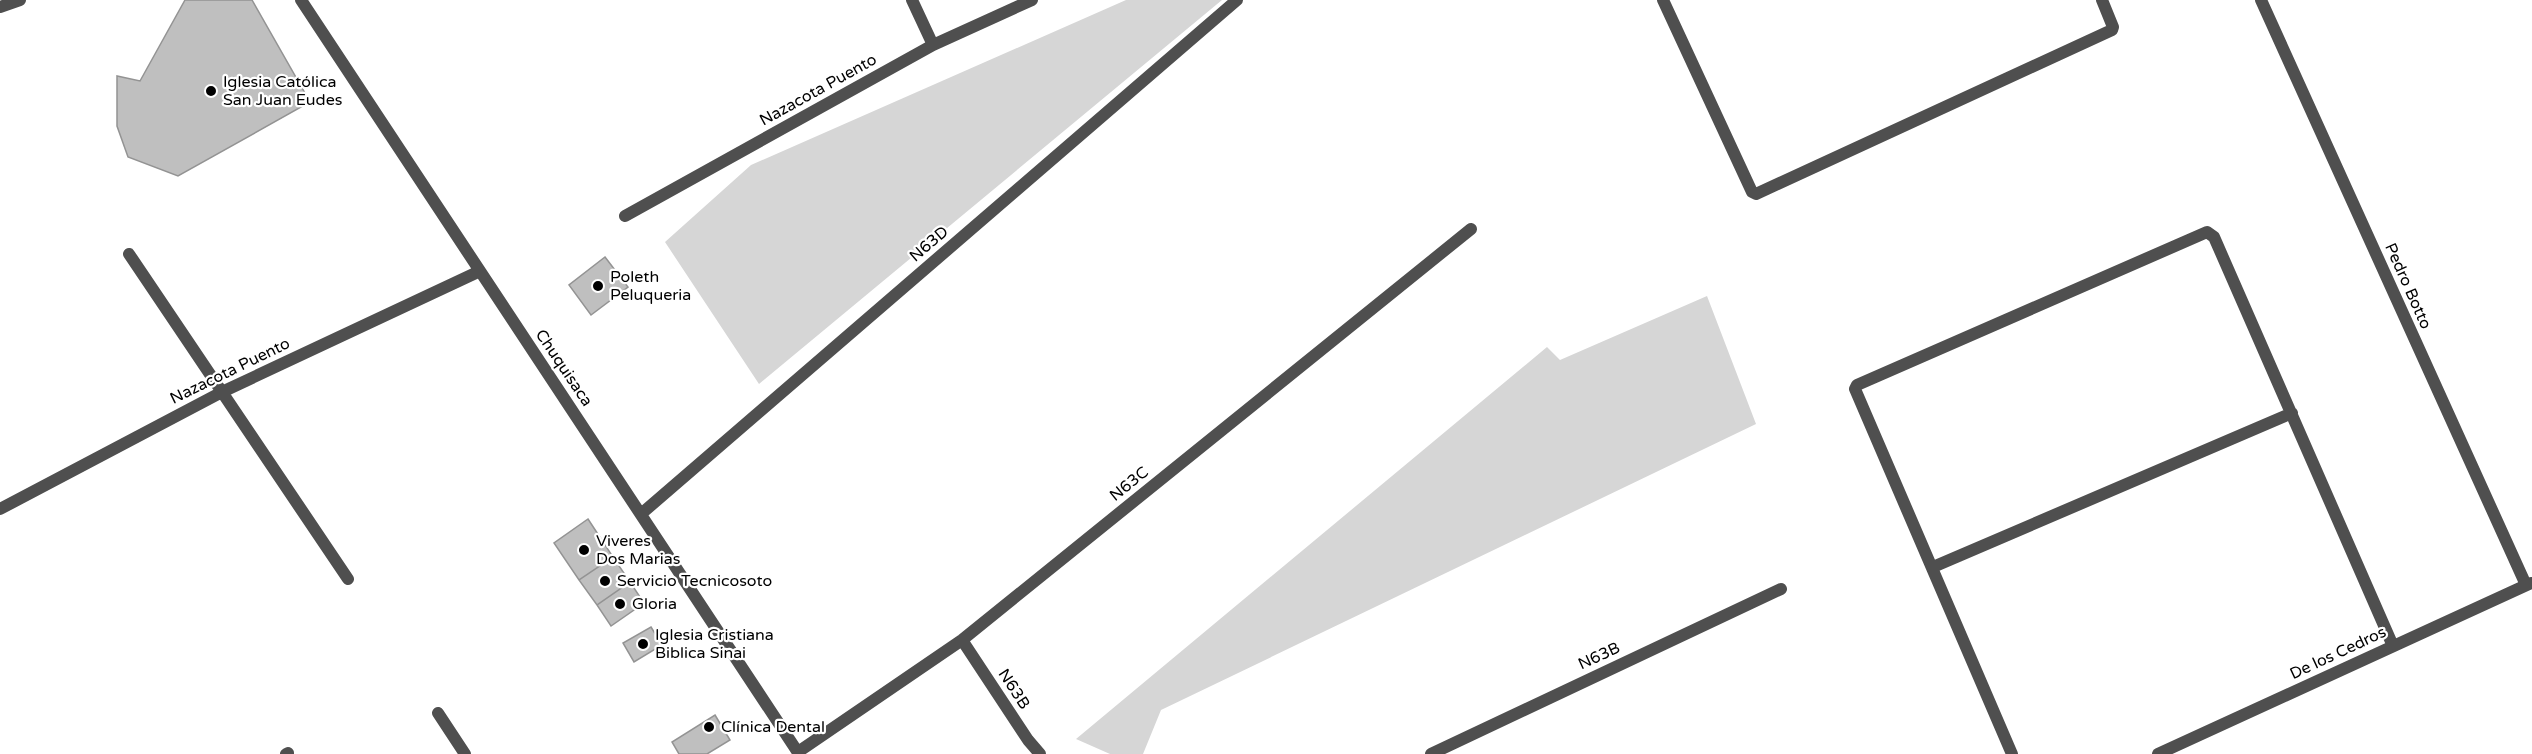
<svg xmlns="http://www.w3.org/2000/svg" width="2532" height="754" font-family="'Varela Round',sans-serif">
  <rect width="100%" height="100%" fill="#fff"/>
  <!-- green -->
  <path fill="#d6d6d6" d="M 1126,0 L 1222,0 L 759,384 L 665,242 L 751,165 Z
    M 1707,296 L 1756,424 L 1161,710 L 1143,754 L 1110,754 L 1076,739 L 1547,347 L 1560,360 Z"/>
  <!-- building -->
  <path fill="#bfbfbf" stroke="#939393" stroke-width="1.5" d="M 185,0 L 252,0 L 310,102 L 178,176 L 128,157 L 117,126 L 117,76 L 140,81 Z
    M 605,257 L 628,287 L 591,315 L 569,285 Z
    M 588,519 L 613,557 L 579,580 L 554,543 Z
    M 613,557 L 630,582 L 597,605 L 579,580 Z
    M 630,582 L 644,603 L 611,626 L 597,605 Z
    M 651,627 L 662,645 L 634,662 L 623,643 Z
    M 715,715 L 730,740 L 707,754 L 679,754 L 672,742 Z"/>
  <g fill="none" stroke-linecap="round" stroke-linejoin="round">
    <!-- lane -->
    <path stroke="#4f4f4f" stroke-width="12" d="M 1663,0 L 1752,192 L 1756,194 L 2112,30 L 2113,27 L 2102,0"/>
    <!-- street -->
    <path stroke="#4f4f4f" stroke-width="12" d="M 301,0 L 799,754
      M 912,0 L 933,45
      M 2261,0 L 2526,585
      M 0,7 L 20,0
      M 625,216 L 933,45 L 1032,0
      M 129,254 L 348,579
      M 0,509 L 222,392 L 480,271
      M 641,514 L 1237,0
      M 1933,567 L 2292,413
      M 962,640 L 1028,740 L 1040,754
      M 438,713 L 465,754
      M 798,752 L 962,640 L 1471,229
      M 286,754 L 288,753
      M 1431,754 L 1781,589
      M 2012,754 L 1855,389 L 1857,385 L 2207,232 L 2214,237 L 2393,646
      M 2158,754 L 2531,583"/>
  </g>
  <!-- markers -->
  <g fill="#000" stroke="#fff" stroke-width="2">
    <circle cx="211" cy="91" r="6"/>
    <circle cx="598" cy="286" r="6"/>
    <circle cx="584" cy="550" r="6"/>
    <circle cx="605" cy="581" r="6"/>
    <circle cx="620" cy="604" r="6"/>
    <circle cx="643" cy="644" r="6"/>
    <circle cx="709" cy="727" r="6"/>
  </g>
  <g text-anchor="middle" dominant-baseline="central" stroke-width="4.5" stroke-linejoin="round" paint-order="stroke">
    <!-- poi labels -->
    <g font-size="16" fill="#000" stroke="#fff" text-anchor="start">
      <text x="223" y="82">Iglesia Católica<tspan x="223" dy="18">San Juan Eudes</tspan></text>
      <text x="610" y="277">Poleth<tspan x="610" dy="18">Peluqueria</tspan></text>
      <text x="596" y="541">Viveres<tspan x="596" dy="18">Dos Marias</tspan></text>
      <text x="617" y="581">Servicio Tecnicosoto</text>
      <text x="632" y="604">Gloria</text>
      <text x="655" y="635">Iglesia Cristiana<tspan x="655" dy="18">Biblica Sinai</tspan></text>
      <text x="721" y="727">Clínica Dental</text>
    </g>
    <!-- street labels -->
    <g font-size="16" fill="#000" stroke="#fff">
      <text transform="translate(818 90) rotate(-29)">Nazacota Puento</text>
      <text transform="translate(929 244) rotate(-41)">N63D</text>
      <text transform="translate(2408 286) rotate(66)">Pedro Botto</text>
      <text transform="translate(564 368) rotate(56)">Chuquisaca</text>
      <text transform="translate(230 371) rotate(-26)">Nazacota Puento</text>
      <text transform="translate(1129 484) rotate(-39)">N63C</text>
      <text transform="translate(2338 653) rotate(-25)">De los Cedros</text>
      <text transform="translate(1599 656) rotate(-25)">N63B</text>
      <text transform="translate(1014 689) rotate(57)">N63B</text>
    </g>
  </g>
</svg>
